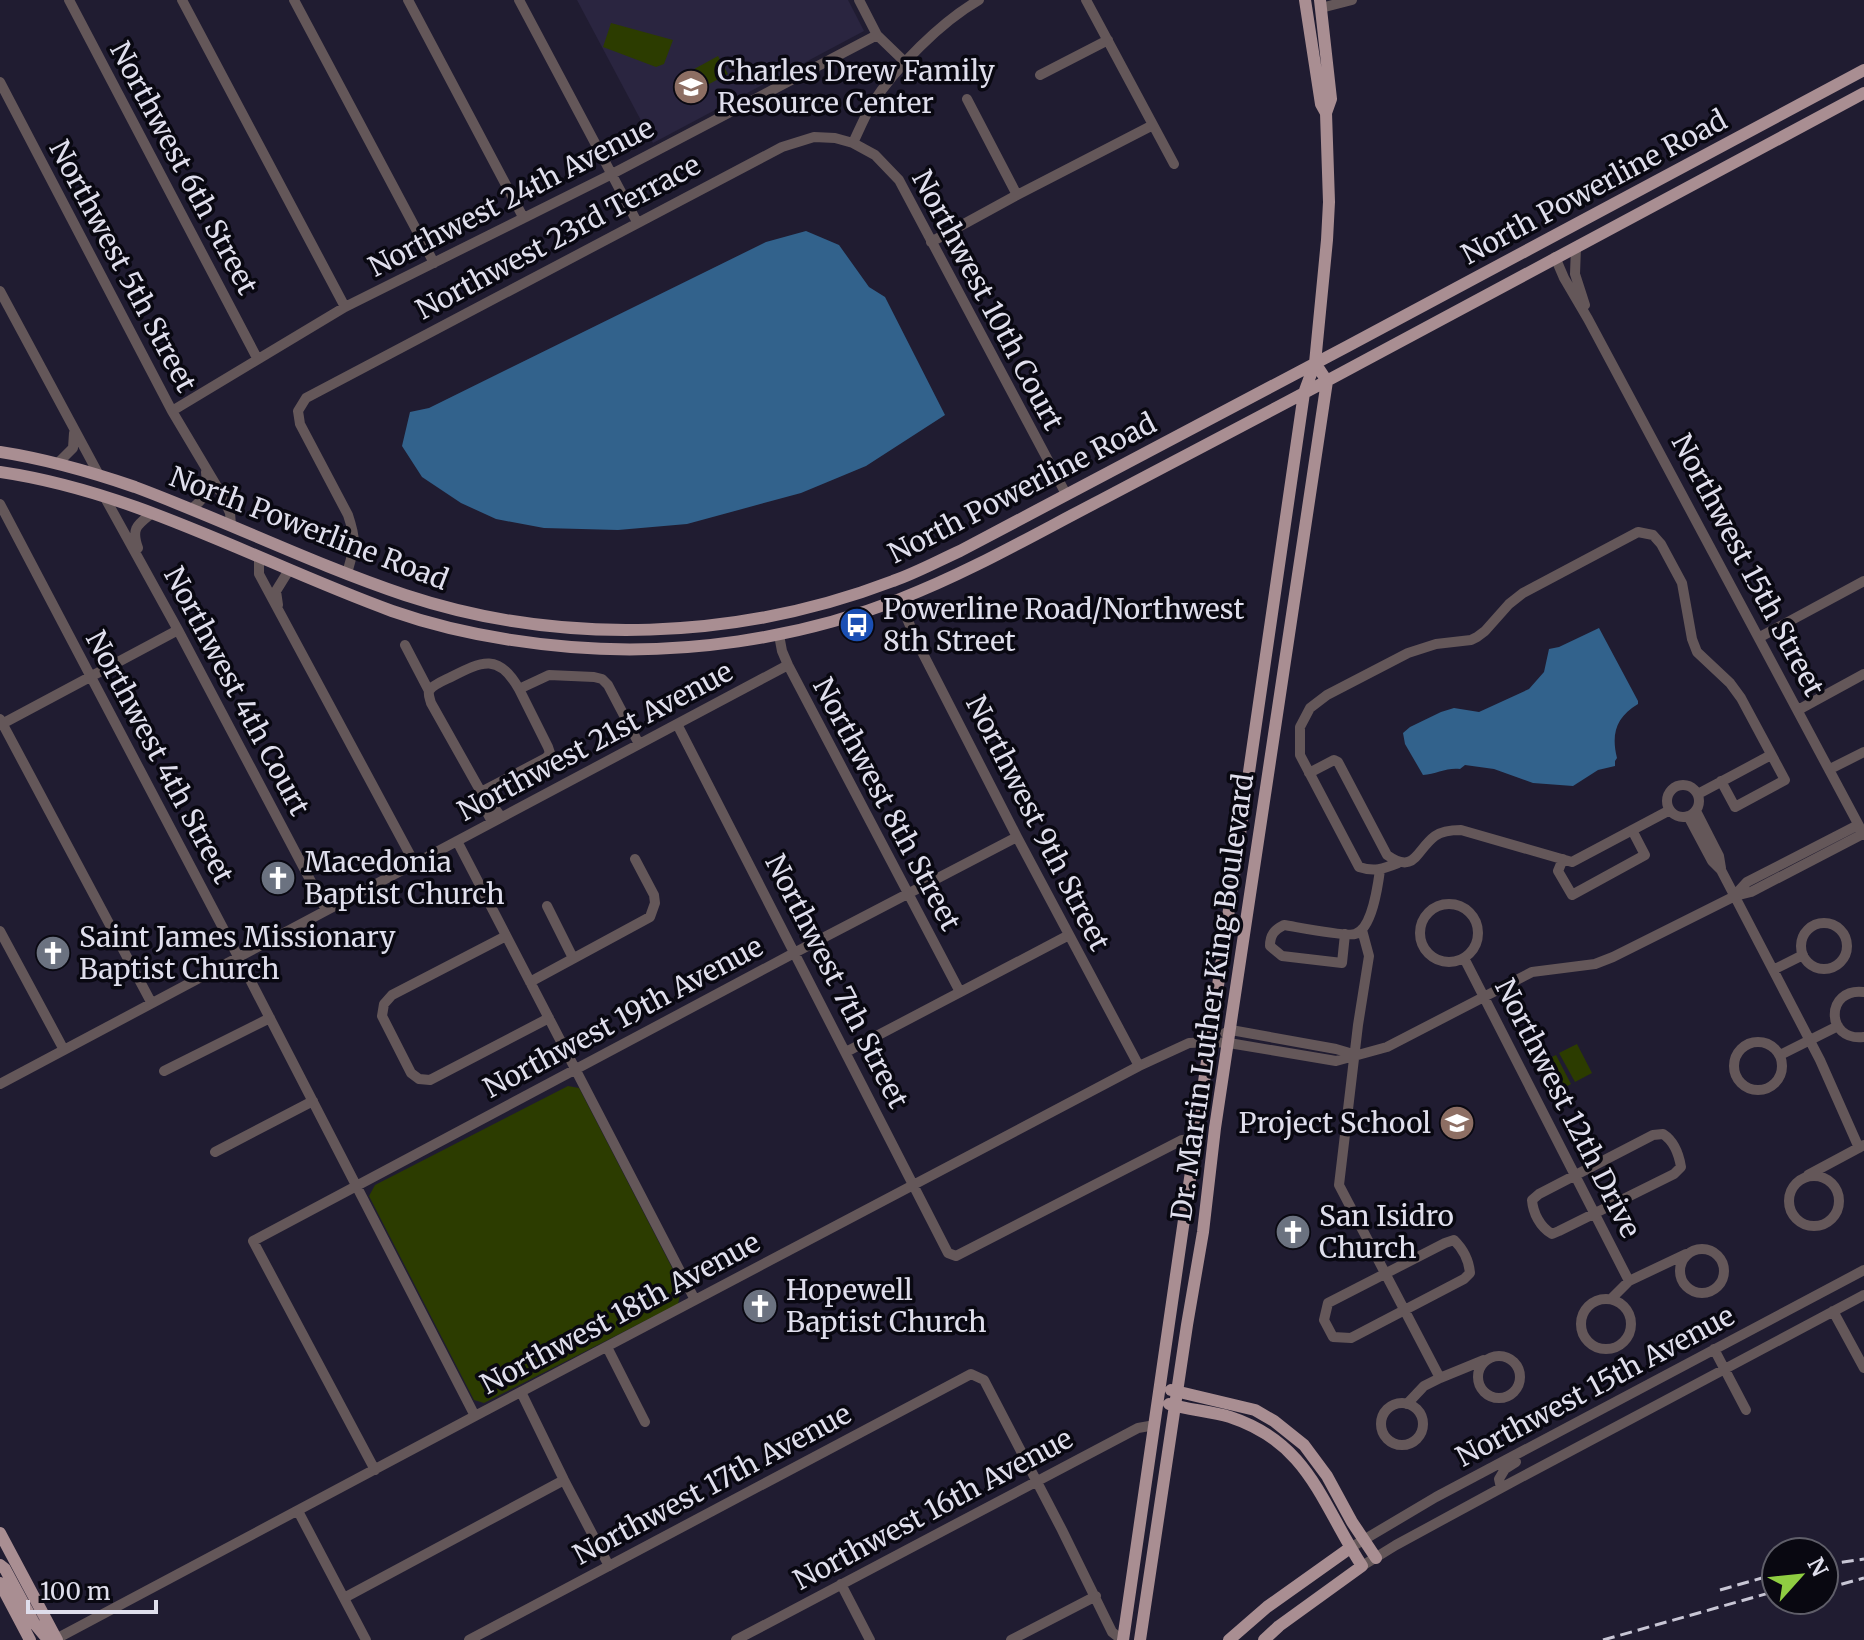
<svg xmlns="http://www.w3.org/2000/svg" width="1864" height="1640" font-family="Merriweather,serif">
  <rect width="100%" height="100%" fill="#201c31"/>
  <!-- built -->
  <path fill="#2a2540" d="M 577,0 L 848,0 L 864,31 L 653,143 Z"/>
  <!-- green -->
  <path fill="#2c3c00" d="M 611,23 L 673,40 L 664,64 L 656,67 L 603,47 Z
    M 718,56 L 728,74 L 696,91 L 687,73 Z
    M 1577,1044 L 1592,1073 L 1575,1082 L 1559,1053 Z
    M 1556,1055 L 1571,1084 L 1554,1093 L 1539,1063 Z
    M 568,1086 L 579,1088 L 682,1287 L 678,1304 L 484,1403 L 474,1400 L 369,1196 L 375,1185 Z"/>
  <!-- water -->
  <path fill="#32628c" d="M 806,231 L 839,245 L 869,287 L 885,297 L 945,415 L 866,466 L 801,493 L 687,524 L 618,530 L 544,528 L 496,519 L 461,503 L 422,477 L 402,446 L 410,412 L 429,408 L 766,242 Z
    M 1599,628 L 1638,701 L 1638,704 C 1616,717 1611,734 1617,758 L 1615,761 L 1615,766 L 1598,770 L 1573,786 L 1533,783 L 1494,769 L 1465,765 L 1460,769 C 1448,767 1436,774 1423,775 L 1405,744 L 1403,733 L 1410,727 L 1441,712 L 1454,708 L 1479,712 L 1529,689 L 1544,672 L 1549,649 L 1559,647 Z"/>
  <g fill="none" stroke-linecap="round" stroke-linejoin="round">
    <!-- minor -->
    <path stroke="#645759" stroke-width="10" d="M 69,0 L 257,358
      M 182,0 L 345,307
      M 294,0 L 434,263
      M 408,0 L 523,217
      M 519,0 L 637,222
      M 859,0 L 877,35 L 905,62
      M 1086,0 L 1174,164
      M 1321,8 L 1352,0
      M 1040,75 L 1108,40
      M 0,82 L 172,411 L 222,495 L 230,513 L 231,525
      M 967,99 L 1017,195
      M 853,143 C 859,130 865,116 872,104 C 896,67 941,22 979,0
      M 931,242 L 1017,195 L 1153,125
      M 1576,247 L 1575,274 L 1585,305
      M 1555,257 L 1564,278 L 1588,319 L 1864,835
      M 0,291 L 99,475
      M 172,411 L 345,307 L 612,174 L 877,35
      M 57,464 L 73,448 L 74,433
      M 104,496 L 178,630 L 326,910
      M 0,504 L 243,966 L 475,1416
      M 191,509 C 208,496 208,492 206,472
      M 138,548 C 131,528 137,525 152,513
      M 259,558 L 259,574 L 415,864
      M 347,573 C 355,546 357,542 348,515 L 300,424 L 298,411 L 306,398 L 782,147 L 814,137 L 835,138 L 853,143 L 875,155 L 899,180 L 1066,494
      M 899,600 L 918,644 L 1017,837 L 1139,1066
      M 278,605 L 276,591 L 289,570
      M 779,635 L 782,651 L 788,665 L 960,992
      M 1760,637 L 1864,581
      M 405,645 L 429,691
      M 1798,710 L 1864,674
      M 0,719 L 151,1002
      M 677,724 L 948,1253 L 956,1256 L 1182,1140 L 1196,1139
      M 0,725 L 178,630
      M 1830,769 L 1864,752
      M 1309,773 L 1334,760 L 1338,762 L 1387,855 C 1415,875 1416,850 1435,836 C 1442,831 1452,830 1461,830 L 1572,862 L 1670,810
      M1667 801a16 16 0 1 1 32 0a16 16 0 1 1-32 0Z
      M 481,792 L 546,758 L 550,753 L 548,747 L 519,689
      M 481,792 L 482,803 L 492,822
      M 1698,794 L 1771,755
      M 1696,811 L 1719,856 L 1721,868
      M 1688,816 L 1712,861 L 1721,870 L 1820,1060 L 1859,1148
      M 501,817 L 488,799 L 481,792 L 431,703 C 430,699 428,695 429,691 C 432,685 445,680 451,677 C 482,661 499,653 519,689 L 549,675 L 594,677 L 602,679 L 608,685 L 639,744
      M 457,841 L 695,1300
      M 1563,859 L 1558,871 L 1572,895 L 1645,855 L 1632,830
      M 1398,863 C 1383,869 1374,872 1359,867 L 1300,755 L 1300,727 L 1310,708 L 1327,695 L 1408,653 L 1436,644 L 1471,640 L 1477,637 L 1485,631 L 1509,604 L 1523,593 L 1638,532 L 1653,535 L 1661,544 L 1682,583 L 1692,639 L 1697,652 L 1730,683 L 1741,698 L 1785,780 L 1735,807 L 1721,781
      M 1736,894 L 1747,882 L 1858,825
      M1420 933a29 29 0 1 1 58 0a29 29 0 1 1-58 0Z
      M 547,906 L 573,958
      M1801 946a23 23 0 1 1 46 0a23 23 0 1 1-46 0Z
      M 1362,930 L 1369,956 L 1358,1025 L 1339,1185 L 1440,1378
      M 0,931 L 64,1050
      M 1345,934 L 1342,963 L 1282,956 L 1270,946 C 1270,935 1274,930 1284,925 C 1297,927 1347,937 1355,934 C 1372,929 1378,885 1380,870
      M 506,936 L 392,995 L 384,1004 L 382,1016 L 411,1073 L 419,1079 L 430,1080 L 549,1018
      M 1464,958 L 1629,1281
      M 1773,970 L 1803,955
      M 530,982 L 650,917 L 655,903 L 654,895 L 635,859
      M 1864,992 C 1825,987 1825,1042 1864,1037
      M 1225,1033 L 1231,1030 L 1336,1049 L 1353,1054
      M1734 1066a24 24 0 1 1 48 0a24 24 0 1 1-48 0Z
      M 846,1052 L 1069,935
      M 1780,1055 L 1838,1026
      M 164,1071 L 270,1018
      M 0,1084 L 788,665
      M 1663,1134 C 1674,1141 1679,1155 1681,1167 L 1674,1174 L 1559,1231 L 1552,1234 C 1540,1227 1533,1213 1532,1200 L 1539,1194 L 1653,1135 Z
      M 215,1152 L 313,1101
      M 1808,1175 L 1864,1145
      M1789 1201a25 25 0 1 1 50 0a25 25 0 1 1-50 0Z
      M 1454,1240 C 1463,1249 1469,1261 1470,1273 L 1464,1279 L 1351,1338 L 1333,1337 L 1324,1320 L 1328,1303 L 1445,1243 Z
      M1680 1271a22 22 0 1 1 44 0a22 22 0 1 1-44 0Z
      M 1612,1298 L 1629,1281 L 1686,1254
      M1581 1324a25 25 0 1 1 50 0a25 25 0 1 1-50 0Z
      M 1833,1311 L 1864,1368
      M 607,1347 L 645,1422
      M 1714,1349 L 1746,1410
      M1478 1377a21 21 0 1 1 42 0a21 21 0 1 1-42 0Z
      M 521,1392 L 564,1480 L 609,1566
      M1381 1424a21 21 0 1 1 42 0a21 21 0 1 1-42 0Z
      M 1407,1404 L 1424,1386 L 1440,1378 L 1484,1360
      M 375,1470 L 253,1241 L 796,952 L 1017,837
      M 1501,1488 L 1499,1479 L 1505,1469 L 1516,1462
      M 298,1511 L 366,1640
      M 1350,1548 L 1436,1497 L 1864,1270
      M 1362,1566 L 1396,1545 L 1501,1488 L 1864,1295
      M 841,1584 L 870,1640
      M 344,1598 L 564,1480
      M 56,1639 L 475,1416 L 1139,1066 L 1189,1043 L 1211,1042 L 1229,1043 L 1336,1061 L 1387,1047 L 1532,972 L 1595,964 L 1613,957 L 1735,896 L 1751,892 L 1863,834
      M 469,1640 L 971,1374 L 984,1380 L 1062,1530 L 1112,1632 L 1122,1640
      M 736,1640 L 1138,1428 L 1155,1425
      M 1011,1640 L 1096,1596"/>
    <!-- major -->
    <path stroke="#a98e92" stroke-width="12" d="M 1305,0 L 1321,104 L 1326,113
      M 0,452 C 46,459 91,472 135,487 C 226,521 313,564 405,595 C 562,647 739,640 893,581 C 916,573 938,561 960,551 L 1348,346 L 1864,70
      M 0,472 C 138,492 262,564 392,611 C 449,631 511,642 571,647 C 682,656 797,639 900,599 C 970,572 1035,534 1101,500 C 1188,454 1275,409 1362,362 C 1529,272 1697,183 1864,93
      M 1171,1390 L 1255,1410 L 1274,1421 L 1304,1445 L 1327,1476 L 1352,1522 L 1376,1558
      M 1169,1404 C 1189,1410 1210,1411 1230,1417 C 1309,1443 1321,1503 1362,1566 L 1279,1626 L 1264,1640
      M 0,1533 L 57,1640
      M 0,1565 L 5,1569 L 34,1623 L 44,1635 L 56,1639
      M 0,1583 L 30,1640
      M 1123,1640 L 1304,393 L 1315,363 L 1327,240 L 1329,202 L 1326,113 L 1331,99 L 1320,0
      M 1140,1640 L 1187,1325 L 1203,1232 L 1215,1128 L 1327,381 L 1315,363
      M 1229,1640 L 1267,1607 L 1350,1548"/>
    <!-- rail -->
    <path stroke="#c8c6d5" stroke-width="3" stroke-dasharray="12 6" stroke-linecap="butt" d="M 1824,1565 L 1864,1559
      M 1824,1589 L 1864,1578
      M 1720,1590 L 1776,1574
      M 1603,1640 L 1776,1591"/>
  </g>
  <!-- icons -->
  <defs>
    <symbol id="school-disc" viewBox="-11 -11 22 22"><circle r="9.5" fill="#8d6e63" stroke="#090811"/><path d="M0-5L7-2L0 1L-7-2ZM-4 1L0 2.5L4 1V4Q0 6-4 4Z" fill="#fff"/></symbol>
    <symbol id="bus-disc" viewBox="-11 -11 22 22"><circle r="9.5" fill="#1a4fb4" stroke="#090811"/><path d="M-5-6H5V4H4V6H2V4H-2V6H-4V4H-5ZM-3.5-4V0h7V-4ZM-3.5 1.2v1.5H-2V1.2ZM2 1.2v1.5H3.5V1.2Z" fill="#fff"/></symbol>
    <symbol id="church-disc" viewBox="-11 -11 22 22"><circle r="9.5" fill="#6b7280" stroke="#090811"/><path d="M-1.2-6h2.4v3.5h3.3v2.4h-3.3V6h-2.4V-.1h-3.3v-2.4h3.3Z" fill="#fff"/></symbol>
  </defs>
  <g fill-rule="evenodd">
    <use href="#school-disc" x="671" y="67" width="40" height="40"/>
    <use href="#bus-disc" x="837" y="605" width="40" height="40"/>
    <use href="#church-disc" x="258" y="858" width="40" height="40"/>
    <use href="#church-disc" x="33" y="933" width="40" height="40"/>
    <use href="#school-disc" x="1437" y="1103" width="40" height="40"/>
    <use href="#church-disc" x="1273" y="1212" width="40" height="40"/>
    <use href="#church-disc" x="740" y="1286" width="40" height="40"/>
  </g>
  <g text-anchor="middle" dominant-baseline="central" stroke-width="7" stroke-linejoin="round" paint-order="stroke">
    <!-- poi labels -->
    <g font-size="28" fill="#dfdeec" stroke="#090811" text-anchor="start">
      <text x="717" y="71">Charles Drew Family<tspan x="717" dy="32">Resource Center</tspan></text>
      <text x="883" y="609">Powerline Road/Northwest<tspan x="883" dy="32">8th Street</tspan></text>
      <text x="304" y="862">Macedonia<tspan x="304" dy="32">Baptist Church</tspan></text>
      <text x="79" y="937">Saint James Missionary<tspan x="79" dy="32">Baptist Church</tspan></text>
      <text x="1431" y="1123" text-anchor="end">Project School</text>
      <text x="1319" y="1216">San Isidro<tspan x="1319" dy="32">Church</tspan></text>
      <text x="786" y="1290">Hopewell<tspan x="786" dy="32">Baptist Church</tspan></text>
    </g>
    <!-- street labels -->
    <g font-size="28" fill="#dfdeec" stroke="#090811">
      <text transform="translate(184 168) rotate(62)">Northwest 6th Street</text>
      <text transform="translate(1594 187) rotate(-28)">North Powerline Road</text>
      <text transform="translate(511 197) rotate(-27)">Northwest 24th Avenue</text>
      <text transform="translate(558 237) rotate(-28)">Northwest 23rd Terrace</text>
      <text transform="translate(123 266) rotate(62)">Northwest 5th Street</text>
      <text transform="translate(988 300) rotate(62)">Northwest 10th Court</text>
      <text transform="translate(1022 488) rotate(-27)">North Powerline Road</text>
      <text transform="translate(309 528) rotate(21)">North Powerline Road</text>
      <text transform="translate(1748 565) rotate(62)">Northwest 15th Street</text>
      <text transform="translate(237 691) rotate(62)">Northwest 4th Court</text>
      <text transform="translate(595 741) rotate(-28)">Northwest 21st Avenue</text>
      <text transform="translate(160 757) rotate(62)">Northwest 4th Street</text>
      <text transform="translate(887 804) rotate(62)">Northwest 8th Street</text>
      <text transform="translate(1038 823) rotate(63)">Northwest 9th Street</text>
      <text transform="translate(837 981) rotate(63)">Northwest 7th Street</text>
      <text transform="translate(1212 997) rotate(-82)">Dr. Martin Luther King Boulevard</text>
      <text transform="translate(623 1017) rotate(-28)">Northwest 19th Avenue</text>
      <text transform="translate(1568 1108) rotate(63)">Northwest 12th Drive</text>
      <text transform="translate(620 1313) rotate(-28)">Northwest 18th Avenue</text>
      <text transform="translate(1595 1386) rotate(-28)">Northwest 15th Avenue</text>
      <text transform="translate(712 1484) rotate(-28)">Northwest 17th Avenue</text>
      <text transform="translate(933 1509) rotate(-28)">Northwest 16th Avenue</text>
    </g>
  </g>
  <!-- north arrow -->
  <g transform="translate(1800 1576) rotate(63)"><circle r="38" fill="#090811" stroke="#5f5e69" stroke-width="2"/>
  <path d="M0-6L14 30L0 20L-14 30Z" fill="#8fcd42"/>
  <text y="-12" font-size="22" font-weight="bold" text-anchor="middle" fill="#dfdeec">N</text>
  </g>
  <!-- scale -->
  <path d="M28 1600v12h128v-12" fill="none" stroke="#dfdeec" stroke-width="4"/>
  <text x="40" y="1600" font-size="24" fill="#dfdeec" stroke="#090811" stroke-width="6" paint-order="stroke">100 m</text>
</svg>
